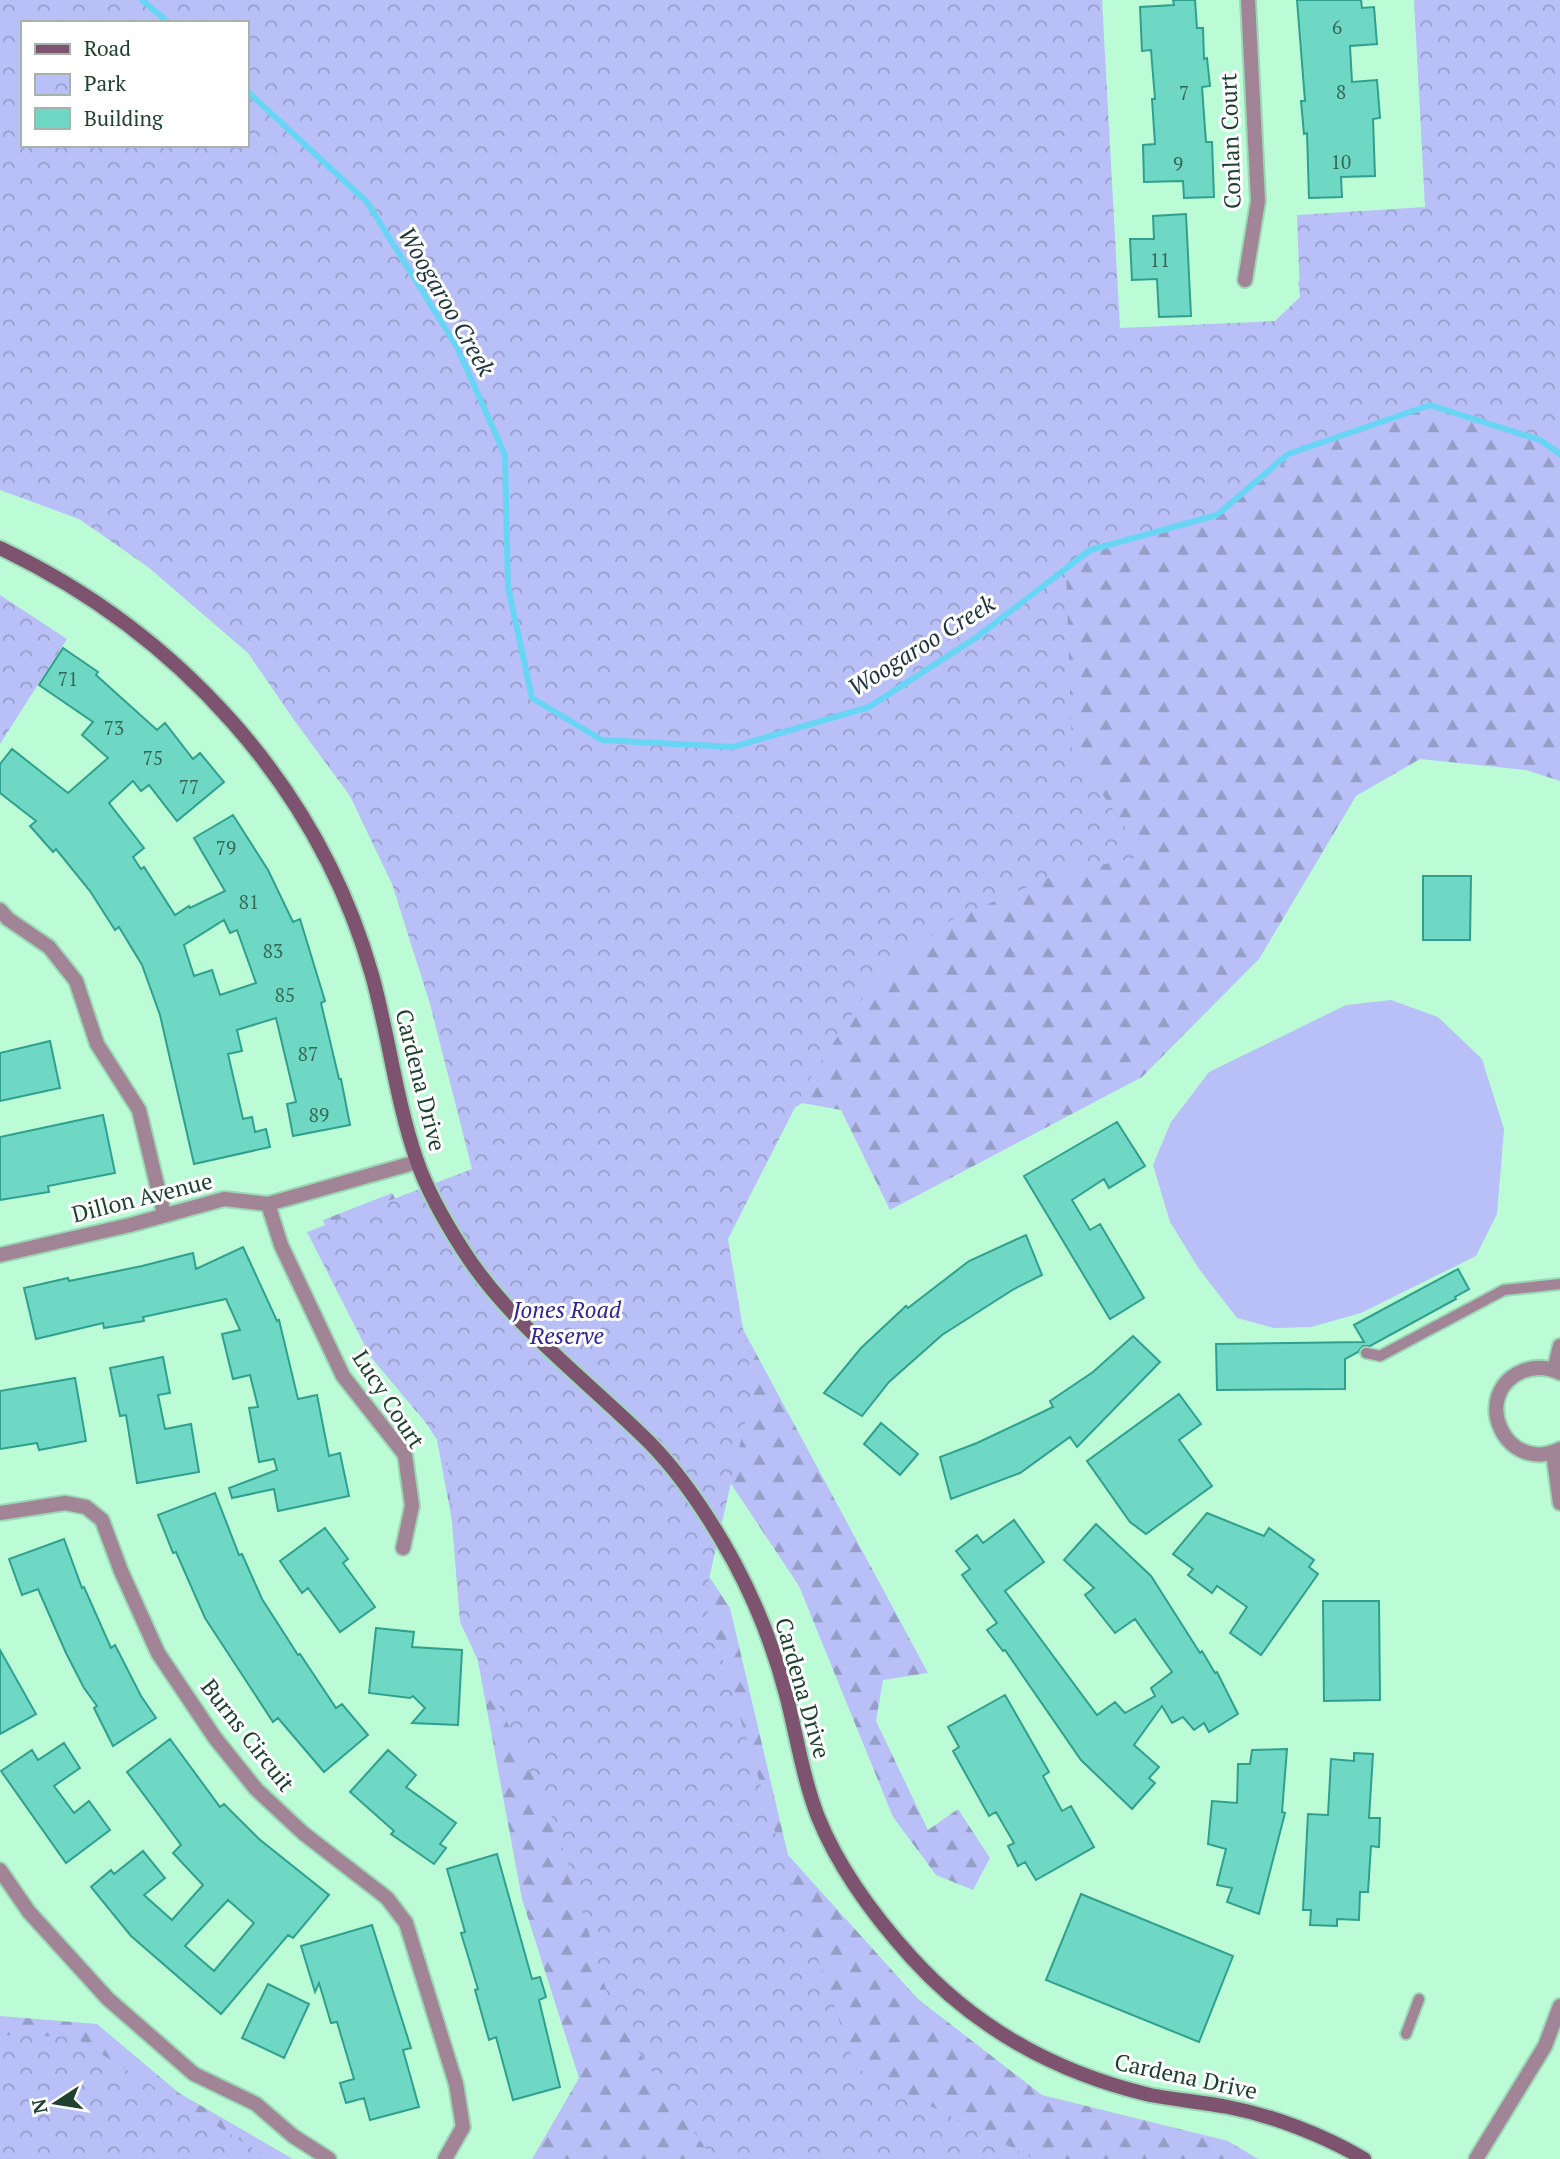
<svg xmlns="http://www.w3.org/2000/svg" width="1560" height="2159" font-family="'PT Serif',serif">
  <defs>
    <pattern id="forest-firs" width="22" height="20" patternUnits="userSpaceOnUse" patternTransform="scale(1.75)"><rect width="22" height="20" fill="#b9c0f7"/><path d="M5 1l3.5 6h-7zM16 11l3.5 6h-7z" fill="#969ec8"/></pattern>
    <pattern id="park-crowns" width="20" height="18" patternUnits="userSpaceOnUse" patternTransform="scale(1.75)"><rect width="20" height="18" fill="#b9c0f7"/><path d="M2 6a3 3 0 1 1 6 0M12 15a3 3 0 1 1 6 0" fill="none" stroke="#969ec8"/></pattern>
  </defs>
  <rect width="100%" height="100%" fill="#bbfcd7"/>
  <!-- forest -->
  <path fill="url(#forest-firs)" fill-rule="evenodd" d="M 0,0 L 558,0 L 665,366 L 1307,320 L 1298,283 L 1313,250 L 1560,250 L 1560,781 L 1526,770 L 1420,759 L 1356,796 L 1259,959 L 1142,1077 L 890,1210 L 841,1110 L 802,1103 L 739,1141 L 721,1210 L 737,1318 L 928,1673 L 883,1680 L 876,1721 L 928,1830 L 958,1809 L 990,1858 L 973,1890 L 936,1875 L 893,1817 L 799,1586 L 644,1353 L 416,723 L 0,449 ZM 23,23 L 247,23 L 247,145 L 23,145 Z
    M 392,1193 L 446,1283 L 649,1486 L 730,1608 L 788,1855 L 918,1999 L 1042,2095 L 1228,2141 L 1258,2159 L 532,2159 L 579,2078 L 522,1899 L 437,1440 L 359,1319 L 323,1220 Z
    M 0,2016 L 97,2024 L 179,2093 L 293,2159 L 0,2159 Z"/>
  <!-- park -->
  <path fill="url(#park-crowns)" fill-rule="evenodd" d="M 0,0 L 1102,0 L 1120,328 L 1275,321 L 1300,297 L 1297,215 L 1425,207 L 1414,0 L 1560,0 L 1560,454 L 1540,440 L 1430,405 L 1305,448 L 1217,515 L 1090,550 L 1066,569 L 1072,750 L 1145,856 L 1060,873 L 951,920 L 869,989 L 809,1080 L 728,1239 L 753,1388 L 704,1600 L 788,1874 L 856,2068 L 1034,2159 L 713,2159 L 615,2018 L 556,1826 L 460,1622 L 446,1447 L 370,1356 L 307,1232 L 472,1169 L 430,1004 L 392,884 L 350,796 L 294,720 L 248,653 L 148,567 L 79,519 L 0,490 ZM 23,23 L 247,23 L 247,145 L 23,145 Z
    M 0,595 L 67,639 L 0,744 Z
    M 0,2035 L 74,2037 L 270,2159 L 0,2159 Z"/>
  <!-- garden -->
  <path fill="#b9c0f7" d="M 1391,1000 L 1438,1017 L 1482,1059 L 1504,1129 L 1497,1214 L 1476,1256 L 1361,1313 L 1311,1327 L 1274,1328 L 1237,1318 L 1199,1269 L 1170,1222 L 1153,1165 L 1171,1122 L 1209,1072 L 1346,1005 Z"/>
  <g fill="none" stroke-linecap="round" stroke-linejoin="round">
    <!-- stream -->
    <path stroke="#68d5f4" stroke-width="6" d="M 142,0 L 169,23
      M 247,91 L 367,202 L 457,347 L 505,455 L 508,587 L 532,698 L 602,740 L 733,747 L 869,707 L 977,637 L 1090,550 L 1217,515 L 1288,454 L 1430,405 L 1540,440 L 1560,454"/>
  </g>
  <!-- building -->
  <path fill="#6fd8c4" stroke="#30a08e" stroke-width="2" fill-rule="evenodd" d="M 1173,0 L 1195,0 L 1197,28 L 1203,28 L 1204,59 L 1207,58 L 1210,86 L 1202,87 L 1206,142 L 1212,142 L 1214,197 L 1184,198 L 1183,181 L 1144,182 L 1143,145 L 1155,144 L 1152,99 L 1155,99 L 1151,50 L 1142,51 L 1140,7 L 1174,5 Z
    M 1297,0 L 1361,0 L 1362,8 L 1374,7 L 1377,44 L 1350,46 L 1352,82 L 1377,80 L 1380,118 L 1373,119 L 1375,176 L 1341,177 L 1342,197 L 1309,198 L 1307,133 L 1304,134 L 1301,101 L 1305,101 Z
    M 1186,214 L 1191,316 L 1159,317 L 1157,279 L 1132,280 L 1130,239 L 1154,239 L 1153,216 Z
    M 63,648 L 98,672 L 96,675 L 157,730 L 165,723 L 193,759 L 200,753 L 224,782 L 177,821 L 149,785 L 141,791 L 133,781 L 109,803 L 144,848 L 133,857 L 141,869 L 144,867 L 175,915 L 189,906 L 190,908 L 225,891 L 194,838 L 233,815 L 268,870 L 293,922 L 300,919 L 325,1001 L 321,1003 L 339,1079 L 341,1079 L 350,1125 L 293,1136 L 287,1104 L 296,1102 L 276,1018 L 237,1030 L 242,1051 L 228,1054 L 243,1119 L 252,1117 L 255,1132 L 266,1129 L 270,1147 L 194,1164 L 160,1015 L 142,965 L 119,927 L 115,930 L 90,891 L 56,849 L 53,852 L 30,826 L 36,821 L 0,793 L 0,764 L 12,749 L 68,793 L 108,758 L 82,735 L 93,722 L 39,685 ZM 224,920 L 230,933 L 237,930 L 256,983 L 220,995 L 212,970 L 194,976 L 184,945 Z
    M 1423,876 L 1471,876 L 1470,940 L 1423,940 Z
    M 50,1041 L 60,1088 L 0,1101 L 0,1053 Z
    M 103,1115 L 115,1173 L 48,1186 L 49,1192 L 0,1200 L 0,1137 Z
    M 1117,1122 L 1145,1166 L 1109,1188 L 1104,1179 L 1072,1200 L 1090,1230 L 1100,1224 L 1144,1298 L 1110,1319 L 1024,1176 Z
    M 1026,1235 L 1042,1275 L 1014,1289 L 942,1335 L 889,1382 L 862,1416 L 824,1393 L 861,1348 L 906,1306 L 908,1308 L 969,1261 Z
    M 243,1247 L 277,1321 L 279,1320 L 298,1399 L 317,1395 L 329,1456 L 340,1453 L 349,1496 L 278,1511 L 274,1489 L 232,1498 L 229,1488 L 277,1470 L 274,1459 L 259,1462 L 249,1408 L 258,1407 L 250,1375 L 233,1379 L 222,1334 L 240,1330 L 226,1299 L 143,1317 L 144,1321 L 104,1328 L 103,1323 L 36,1339 L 24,1288 L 68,1278 L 69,1281 L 142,1266 L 193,1253 L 196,1269 Z
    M 1458,1269 L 1469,1289 L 1455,1297 L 1456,1299 L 1370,1346 L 1363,1346 L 1358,1352 L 1345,1359 L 1345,1389 L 1217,1390 L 1216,1344 L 1364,1342 L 1354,1325 Z
    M 1133,1336 L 1160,1362 L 1077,1447 L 1070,1437 L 1020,1473 L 951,1499 L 940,1457 L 977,1443 L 1053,1407 L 1050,1401 L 1093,1372 Z
    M 163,1357 L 170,1393 L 158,1395 L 165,1429 L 191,1424 L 199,1472 L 137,1483 L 126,1415 L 120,1416 L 110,1368 Z
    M 75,1378 L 86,1441 L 39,1450 L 37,1443 L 0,1449 L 0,1391 Z
    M 1179,1394 L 1201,1424 L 1179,1440 L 1212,1486 L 1146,1534 L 1130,1522 L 1087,1461 Z
    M 881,1423 L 918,1454 L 900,1475 L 864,1444 Z
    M 215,1493 L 239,1555 L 242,1554 L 262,1599 L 298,1655 L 300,1654 L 336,1708 L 342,1704 L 368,1735 L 324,1772 L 278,1718 L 273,1722 L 205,1618 L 176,1552 L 173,1553 L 158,1515 Z
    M 1207,1513 L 1264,1536 L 1269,1528 L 1314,1560 L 1309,1567 L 1318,1574 L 1261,1655 L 1230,1633 L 1247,1607 L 1217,1586 L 1212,1593 L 1188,1575 L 1193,1569 L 1173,1554 Z
    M 1014,1520 L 1044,1562 L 1005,1591 L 1097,1715 L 1115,1702 L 1125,1713 L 1155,1696 L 1151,1688 L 1172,1672 L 1135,1619 L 1115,1633 L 1085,1595 L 1094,1588 L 1064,1560 L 1096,1524 L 1151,1576 L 1200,1653 L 1202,1651 L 1215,1673 L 1217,1672 L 1238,1714 L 1209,1732 L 1204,1723 L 1194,1730 L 1183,1717 L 1172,1723 L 1162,1706 L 1134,1745 L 1159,1767 L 1149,1778 L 1155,1783 L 1132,1809 L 1081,1760 L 1005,1650 L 1003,1651 L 987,1630 L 997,1623 L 962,1575 L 970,1569 L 956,1551 L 977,1535 L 983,1543 Z
    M 325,1528 L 348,1559 L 343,1563 L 375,1607 L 340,1632 L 308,1588 L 302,1593 L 280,1561 Z
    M 64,1539 L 82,1588 L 84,1587 L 111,1648 L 115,1645 L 141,1696 L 156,1718 L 113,1746 L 94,1708 L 97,1706 L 84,1688 L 66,1653 L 38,1589 L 22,1595 L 9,1559 Z
    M 1323,1601 L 1379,1601 L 1380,1700 L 1324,1701 Z
    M 376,1628 L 414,1632 L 412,1647 L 462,1650 L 458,1725 L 412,1723 L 425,1708 L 413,1696 L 410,1698 L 369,1693 Z
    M 0,1650 L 36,1714 L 0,1734 Z
    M 1005,1695 L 1049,1772 L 1043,1776 L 1062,1811 L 1071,1806 L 1094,1847 L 1036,1880 L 1025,1862 L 1018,1866 L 1008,1846 L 1014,1843 L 996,1812 L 989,1816 L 953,1751 L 959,1747 L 948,1727 Z
    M 170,1739 L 220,1807 L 224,1804 L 259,1839 L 329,1895 L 293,1938 L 288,1935 L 221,2014 L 131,1936 L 91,1887 L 111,1870 L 114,1874 L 143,1851 L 165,1878 L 144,1895 L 172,1920 L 203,1885 L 173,1853 L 181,1845 L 127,1772 ZM 228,1900 L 254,1923 L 214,1971 L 185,1946 Z
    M 64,1743 L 80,1768 L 54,1786 L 74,1813 L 89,1801 L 110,1830 L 66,1863 L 1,1771 L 32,1750 L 38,1760 Z
    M 1287,1749 L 1282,1812 L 1285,1813 L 1259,1914 L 1227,1902 L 1232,1888 L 1217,1885 L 1226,1849 L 1208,1844 L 1212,1801 L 1237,1803 L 1238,1764 L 1250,1764 L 1252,1750 Z
    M 388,1750 L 416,1775 L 406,1787 L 456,1823 L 440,1844 L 446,1848 L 434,1864 L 391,1834 L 394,1831 L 350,1792 Z
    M 1354,1753 L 1373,1754 L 1369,1818 L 1380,1818 L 1379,1847 L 1371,1846 L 1368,1892 L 1360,1892 L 1359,1920 L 1337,1919 L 1337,1926 L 1310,1925 L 1311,1910 L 1303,1910 L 1308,1814 L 1328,1815 L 1331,1759 L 1354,1761 Z
    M 497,1854 L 532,1979 L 540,1977 L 546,1997 L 539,2000 L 560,2087 L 513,2100 L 496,2037 L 489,2040 L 475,1990 L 478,1989 L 461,1933 L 465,1932 L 447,1869 Z
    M 1081,1894 L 1233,1956 L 1199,2042 L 1046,1980 Z
    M 372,1925 L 411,2048 L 403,2050 L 419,2107 L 370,2120 L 364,2098 L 346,2103 L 340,2083 L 354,2079 L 337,2022 L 331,2023 L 319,1983 L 315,1992 L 301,1946 Z
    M 268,1984 L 309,2004 L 284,2058 L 242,2038 Z"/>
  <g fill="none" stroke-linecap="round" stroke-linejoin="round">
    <defs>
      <path id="lane" d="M 1366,1353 L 1380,1356 L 1504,1290 L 1560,1284
        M 1406,2034 L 1419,1999"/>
      <path id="street" d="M 1245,280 L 1258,201 L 1248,0
        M 0,910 L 8,919 L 49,947 L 76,981 L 97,1044 L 139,1110 L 164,1214
        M 268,1204 L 281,1245 L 343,1376 L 405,1455 L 412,1506 L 403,1548
        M 0,1255 L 130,1225 L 224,1199 L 268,1204 L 417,1162
        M 1554,1370 L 1560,1346
        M 1560,1373 C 1548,1367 1536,1366 1523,1371 C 1469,1393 1505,1476 1560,1449
        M 1553,1453 L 1560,1503
        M 0,1513 L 65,1503 L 86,1507 L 102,1520 L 121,1571 L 158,1653 L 215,1738 L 256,1789 L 303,1833 L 387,1898 L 406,1923 L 456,2084 L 463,2127 L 445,2159
        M 0,1870 L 29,1912 L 108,1999 L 194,2074 L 256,2104 L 293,2136 L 329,2159
        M 1476,2159 L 1545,2046 L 1560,2006"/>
      <path id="secondary" d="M 0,548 C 177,632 318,785 372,975 C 389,1036 396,1101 417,1161 C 428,1193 445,1222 463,1250 C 509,1323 589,1382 650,1443 C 684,1478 711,1520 734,1562 C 757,1605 775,1651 787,1698 C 797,1738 803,1778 818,1817 C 839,1869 874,1916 911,1957 C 975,2028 1057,2073 1150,2095 C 1176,2100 1202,2102 1228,2107 C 1274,2116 1323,2135 1364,2159"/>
    </defs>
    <!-- lane casing -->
    <use href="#lane" stroke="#9cd7b6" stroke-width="14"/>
    <!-- street casing -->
    <use href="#street" stroke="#9cd7b6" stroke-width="18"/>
    <!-- secondary casing -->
    <use href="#secondary" stroke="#9cd7b6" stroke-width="18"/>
    <!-- lane -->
    <use href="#lane" stroke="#a28497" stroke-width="10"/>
    <!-- street -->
    <use href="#street" stroke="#a28497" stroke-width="14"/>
    <!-- secondary -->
    <use href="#secondary" stroke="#7e5370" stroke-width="14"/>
  </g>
  <g text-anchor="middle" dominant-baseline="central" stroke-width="6" stroke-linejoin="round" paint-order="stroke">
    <!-- number labels -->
    <g font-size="19" fill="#336855">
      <text x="1337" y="26">6</text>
      <text x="1341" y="91">8</text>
      <text x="1184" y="92">7</text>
      <text x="1341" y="161">10</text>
      <text x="1178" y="163">9</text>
      <text x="1160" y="259">11</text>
      <text x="68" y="678">71</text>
      <text x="114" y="727">73</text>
      <text x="153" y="757">75</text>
      <text x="189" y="786">77</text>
      <text x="226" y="847">79</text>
      <text x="249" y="901">81</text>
      <text x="273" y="950">83</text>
      <text x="285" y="994">85</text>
      <text x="308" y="1053">87</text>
      <text x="319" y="1114">89</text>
    </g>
    <!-- street labels -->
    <g font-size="23" fill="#1f4230" stroke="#fff">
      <text transform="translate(1230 141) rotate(-92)">Conlan Court</text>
      <text transform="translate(421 1080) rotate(76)">Cardena Drive</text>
      <text transform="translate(142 1197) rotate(-14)">Dillon Avenue</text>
      <text transform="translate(389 1399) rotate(57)">Lucy Court</text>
      <text transform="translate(803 1688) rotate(74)">Cardena Drive</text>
      <text transform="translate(248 1735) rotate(52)">Burns Circuit</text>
      <text transform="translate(1186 2076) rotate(12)">Cardena Drive</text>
    </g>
    <!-- park labels -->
    <g font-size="23" font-style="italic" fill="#322590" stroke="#fff">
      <text x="567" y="1309">Jones Road<tspan x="567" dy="26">Reserve</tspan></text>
    </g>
    <!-- water labels -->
    <g font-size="24" font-style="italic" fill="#1d353c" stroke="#fff">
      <text transform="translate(447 301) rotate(60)">Woogaroo Creek</text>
      <text transform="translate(921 645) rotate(-32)">Woogaroo Creek</text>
    </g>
  </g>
  <!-- legend -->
  <rect x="21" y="21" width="228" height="126" fill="#ffffff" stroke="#a5b3ac" stroke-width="2"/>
  <rect x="35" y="44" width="35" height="10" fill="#7e5370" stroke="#a5b3ac" stroke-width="2"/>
  <text x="84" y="56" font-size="21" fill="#1f4230">Road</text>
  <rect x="35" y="74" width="35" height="21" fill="url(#park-crowns)" stroke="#a5b3ac" stroke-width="2"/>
  <text x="84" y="91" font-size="21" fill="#1f4230">Park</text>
  <rect x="35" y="108" width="35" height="21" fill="#6fd8c4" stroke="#a5b3ac" stroke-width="2"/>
  <text x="84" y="126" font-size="21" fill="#1f4230">Building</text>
  <!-- north arrow -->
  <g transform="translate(56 2103) rotate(258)" stroke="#ffffff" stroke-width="5" paint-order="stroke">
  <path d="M0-5L12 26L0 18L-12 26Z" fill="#1f4230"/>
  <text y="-10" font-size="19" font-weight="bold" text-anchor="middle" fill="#1f4230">N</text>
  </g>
</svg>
